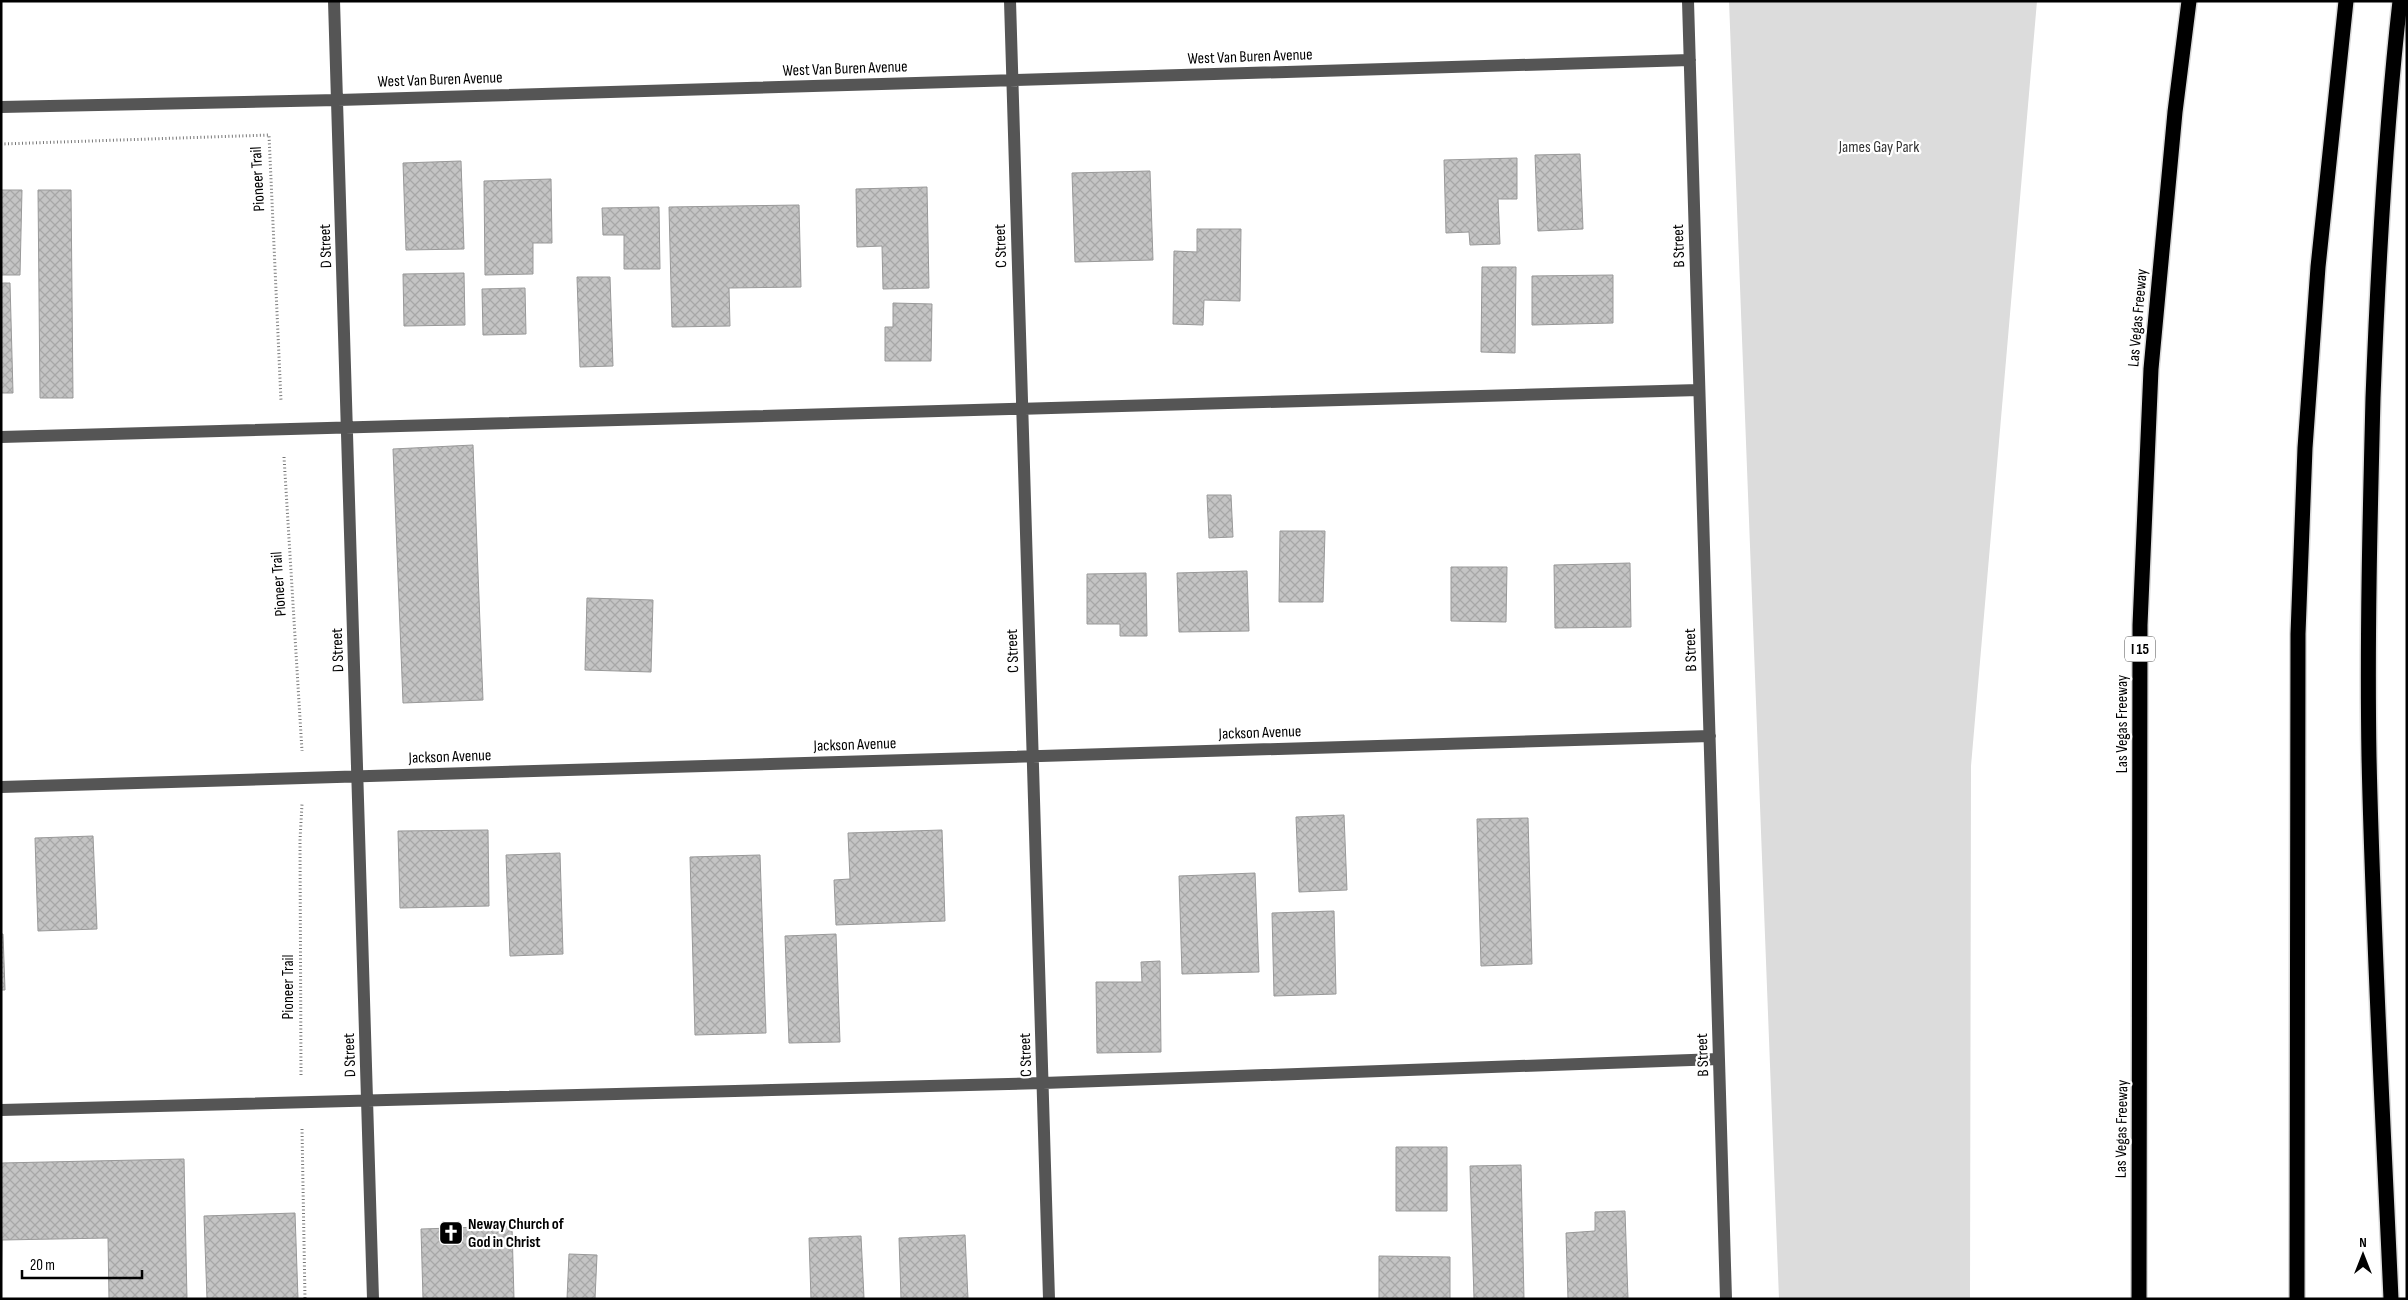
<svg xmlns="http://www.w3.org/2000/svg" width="2408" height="1300" font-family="'Sofia Sans Condensed',sans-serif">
  <defs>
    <pattern id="building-cross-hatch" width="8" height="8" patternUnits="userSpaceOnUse" patternTransform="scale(1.25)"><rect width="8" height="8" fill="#c4c4c4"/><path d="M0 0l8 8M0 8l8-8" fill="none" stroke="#a7a7a7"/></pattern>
  </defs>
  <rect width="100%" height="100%" fill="#fff"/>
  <!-- park -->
  <path fill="#dcdcdc" d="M 1729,1 L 2037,1 L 1971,766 L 1970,1299 L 1779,1299 Z"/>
  <!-- building -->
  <path fill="url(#building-cross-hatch)" stroke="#999" d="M 1580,154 L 1583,229 L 1538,231 L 1535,155 Z
    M 1517,158 L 1517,199 L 1498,199 L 1500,244 L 1470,245 L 1469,232 L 1446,233 L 1444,160 Z
    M 461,161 L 464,249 L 406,250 L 403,163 Z
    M 1150,171 L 1153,260 L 1075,262 L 1072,173 Z
    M 551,179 L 552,243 L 533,243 L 533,274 L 485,275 L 484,181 Z
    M 927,187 L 929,288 L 883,289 L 882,246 L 857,247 L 856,189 Z
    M 1,190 L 22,190 L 20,275 L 1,275 Z
    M 38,190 L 71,190 L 73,398 L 40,398 Z
    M 799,205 L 801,287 L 729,288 L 730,326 L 672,327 L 669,207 Z
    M 659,207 L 660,269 L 624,269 L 624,235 L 603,235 L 602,208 Z
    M 1197,229 L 1241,229 L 1240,301 L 1204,300 L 1203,325 L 1173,324 L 1174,251 L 1197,252 Z
    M 1482,267 L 1516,267 L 1515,353 L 1481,352 Z
    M 464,273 L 465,325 L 404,326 L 403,274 Z
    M 1613,275 L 1613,323 L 1532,325 L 1532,276 Z
    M 577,277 L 610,277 L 613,366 L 580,367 Z
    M 1,283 L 10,283 L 13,393 L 1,393 Z
    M 525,288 L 526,334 L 483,335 L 482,289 Z
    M 893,303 L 932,304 L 931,361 L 885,361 L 885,327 L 893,327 Z
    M 473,445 L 483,700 L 403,703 L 393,449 Z
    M 1207,495 L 1231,495 L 1233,537 L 1209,538 Z
    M 1280,531 L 1325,531 L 1323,602 L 1279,602 Z
    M 1630,563 L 1631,627 L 1555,628 L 1554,565 Z
    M 1451,567 L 1507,567 L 1506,622 L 1451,621 Z
    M 1247,571 L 1249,631 L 1179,632 L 1177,573 Z
    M 1146,573 L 1147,636 L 1120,636 L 1120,624 L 1087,624 L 1087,574 Z
    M 587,598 L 653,600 L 651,672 L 585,670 Z
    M 1344,815 L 1347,890 L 1299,892 L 1296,817 Z
    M 1528,818 L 1532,964 L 1481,966 L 1477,819 Z
    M 488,830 L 489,906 L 400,908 L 398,831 Z
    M 942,830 L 945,921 L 836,925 L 834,880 L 850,879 L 848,833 Z
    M 93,836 L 97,929 L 38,931 L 35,838 Z
    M 560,853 L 563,954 L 510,956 L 506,855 Z
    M 760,855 L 766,1033 L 695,1035 L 690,857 Z
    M 1255,873 L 1259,972 L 1182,974 L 1179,876 Z
    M 1334,911 L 1336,994 L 1274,996 L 1272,913 Z
    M 1,934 L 3,934 L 5,990 L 1,990 Z
    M 836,934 L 840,1042 L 789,1043 L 785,936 Z
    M 1160,961 L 1161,1052 L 1097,1053 L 1096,982 L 1142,982 L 1141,962 Z
    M 1396,1147 L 1447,1147 L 1447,1211 L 1396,1211 Z
    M 184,1159 L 187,1299 L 109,1299 L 108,1238 L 2,1240 L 1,1299 L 1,1163 Z
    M 1521,1165 L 1524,1299 L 1474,1299 L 1470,1166 Z
    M 1625,1211 L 1628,1299 L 1568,1299 L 1566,1233 L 1595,1231 L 1595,1212 Z
    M 295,1213 L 298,1299 L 207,1299 L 204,1216 Z
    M 512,1226 L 514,1299 L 423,1299 L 421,1229 Z
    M 965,1235 L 968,1299 L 901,1299 L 899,1238 Z
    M 861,1236 L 864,1298 L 811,1299 L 809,1238 Z
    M 569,1254 L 597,1255 L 595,1299 L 567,1299 Z
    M 1379,1256 L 1450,1257 L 1450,1299 L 1379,1299 Z"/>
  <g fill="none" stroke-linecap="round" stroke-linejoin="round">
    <defs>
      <path id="highway" d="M 2139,1299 L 2140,625 L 2151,369 L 2175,112 L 2189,1
        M 2297,1299 L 2298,634 L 2305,448 L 2318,267 L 2346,1
        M 2391,1299 C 2383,1118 2373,938 2369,757 C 2367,638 2370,518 2373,398 C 2378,266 2385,133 2400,1"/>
    </defs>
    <!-- highway casing -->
    <use href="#highway" stroke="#dbdbdb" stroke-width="18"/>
    <!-- path -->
    <path stroke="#777" stroke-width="3" stroke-dasharray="1 2.5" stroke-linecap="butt" d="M 1,144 L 269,135 L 281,401
      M 284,457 L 302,751
      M 301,1075 L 300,840 L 302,804
      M 302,1129 L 305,1299"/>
    <!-- minor -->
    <path stroke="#555" stroke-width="12" d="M 334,1 L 373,1299
      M 1010,1 L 1049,1299
      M 1688,1 L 1726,1299
      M 1,107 L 338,100 L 1690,60
      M 1,437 L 1699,390
      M 1,787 L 1710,736
      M 1,1110 L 1043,1083 L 1719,1059"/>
    <!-- highway -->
    <use href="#highway" stroke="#000" stroke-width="15"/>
  </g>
  <!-- icons -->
  <defs>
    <symbol id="church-square" viewBox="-11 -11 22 22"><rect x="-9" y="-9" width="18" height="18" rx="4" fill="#000" stroke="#fff"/><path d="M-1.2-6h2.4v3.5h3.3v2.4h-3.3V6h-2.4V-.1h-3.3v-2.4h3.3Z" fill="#fff"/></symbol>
  </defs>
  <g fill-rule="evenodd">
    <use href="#church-square" x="437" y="1219" width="28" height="28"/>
  </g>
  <g text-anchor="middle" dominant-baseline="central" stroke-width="4.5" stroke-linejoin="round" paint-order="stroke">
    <!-- shield labels -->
    <rect fill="#fff" stroke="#4c4c4c" stroke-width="1" x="2125" y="636.5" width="30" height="25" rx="4"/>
    <g font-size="15" font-weight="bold" fill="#000">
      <text x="2140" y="649">I 15</text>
    </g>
    <!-- street labels -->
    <g font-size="16" fill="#000" stroke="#fff">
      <text transform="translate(1250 57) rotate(-2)">West Van Buren Avenue</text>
      <text transform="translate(845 69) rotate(-2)">West Van Buren Avenue</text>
      <text transform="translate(440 80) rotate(-2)">West Van Buren Avenue</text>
      <text transform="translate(258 179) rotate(-93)">Pioneer Trail</text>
      <text transform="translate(326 246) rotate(-92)">D Street</text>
      <text transform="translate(1001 246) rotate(-92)">C Street</text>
      <text transform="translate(1679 246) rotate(-92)">B Street</text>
      <text transform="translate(2138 318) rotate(-85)">Las Vegas Freeway</text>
      <text transform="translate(279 584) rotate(-94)">Pioneer Trail</text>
      <text transform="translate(338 650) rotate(-92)">D Street</text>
      <text transform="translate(1691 650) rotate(-92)">B Street</text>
      <text transform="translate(1013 651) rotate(-92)">C Street</text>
      <text transform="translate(2122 724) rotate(-90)">Las Vegas Freeway</text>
      <text transform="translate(1260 733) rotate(-2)">Jackson Avenue</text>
      <text transform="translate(855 745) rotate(-2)">Jackson Avenue</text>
      <text transform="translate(450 757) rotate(-2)">Jackson Avenue</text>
      <text transform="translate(288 987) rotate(-90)">Pioneer Trail</text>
      <text transform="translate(350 1055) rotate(-92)">D Street</text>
      <text transform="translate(1026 1055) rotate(-92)">C Street</text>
      <text transform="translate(1703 1055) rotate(-92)">B Street</text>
      <text transform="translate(2122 1129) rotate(-89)">Las Vegas Freeway</text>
    </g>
    <!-- park labels -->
    <g font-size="16" fill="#333" stroke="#fff">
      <text x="1879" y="147">James Gay Park</text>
    </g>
    <!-- poi labels -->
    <g font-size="16" font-weight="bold" fill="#000" stroke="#fff" text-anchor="start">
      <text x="468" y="1224">Neway Church of<tspan x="468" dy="18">God in Christ</tspan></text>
    </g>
  </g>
  <!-- border -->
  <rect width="2408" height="1300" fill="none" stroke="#000000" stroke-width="5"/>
  <!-- north arrow -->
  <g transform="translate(2363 1255)" stroke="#ffffff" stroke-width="4" paint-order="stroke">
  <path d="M0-4L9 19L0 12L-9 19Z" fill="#000000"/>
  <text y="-8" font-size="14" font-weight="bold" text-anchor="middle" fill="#000000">N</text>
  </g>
  <!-- scale -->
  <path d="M22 1270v8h120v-8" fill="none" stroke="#000000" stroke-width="2.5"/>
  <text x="30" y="1270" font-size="15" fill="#000000" stroke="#ffffff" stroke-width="4" paint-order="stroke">20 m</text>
</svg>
